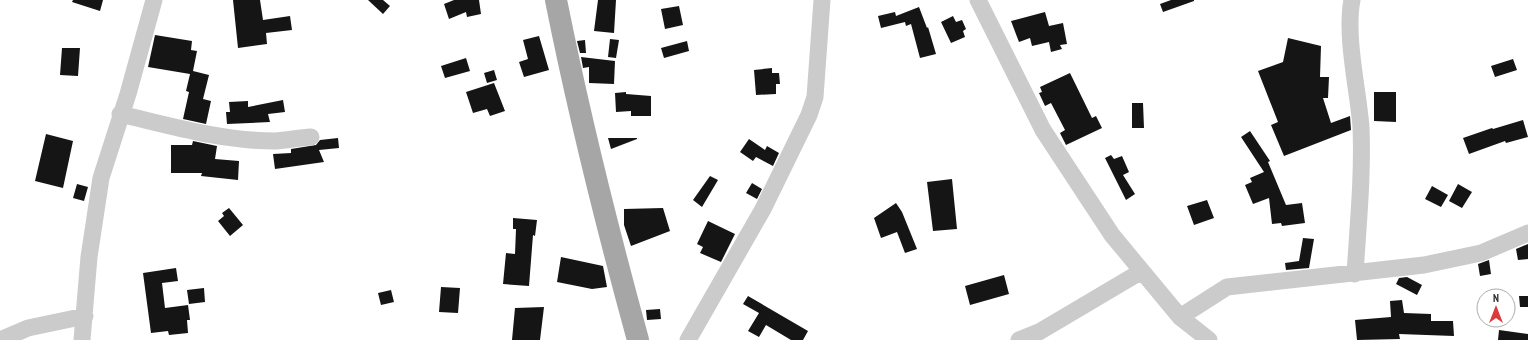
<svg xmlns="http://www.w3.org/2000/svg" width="1528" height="340" font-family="'PT Sans Narrow',sans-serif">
  <rect width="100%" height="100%" fill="#fff"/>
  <!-- building -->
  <path fill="#151515" d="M 73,0 L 103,0 L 100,11 L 72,2 Z
    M 233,0 L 260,0 L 263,20 L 290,16 L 292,30 L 266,33 L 267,44 L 238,48 Z
    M 368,0 L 383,0 L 390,6 L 383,14 Z
    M 454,0 L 479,0 L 481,14 L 467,17 L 466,12 L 449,19 L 444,4 Z
    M 598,0 L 616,0 L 614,33 L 594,31 Z
    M 1171,0 L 1194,0 L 1194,1 L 1163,12 L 1160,4 Z
    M 679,6 L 683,25 L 665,29 L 661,9 Z
    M 919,7 L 927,28 L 928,27 L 936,54 L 920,58 L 911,24 L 906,26 L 905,22 L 881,28 L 878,16 L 895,12 L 896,16 Z
    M 1045,12 L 1049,26 L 1063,23 L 1067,44 L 1060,45 L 1062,49 L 1051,52 L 1049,42 L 1032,46 L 1030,38 L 1019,42 L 1011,21 Z
    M 953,16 L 956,22 L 962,20 L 966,29 L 963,31 L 965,37 L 951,43 L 941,22 Z
    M 155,35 L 192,41 L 191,50 L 197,51 L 193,71 L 209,75 L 203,99 L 211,101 L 206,124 L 183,119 L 189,92 L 186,91 L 190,74 L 148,67 Z
    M 539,36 L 549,70 L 524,77 L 519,62 L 528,59 L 523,40 Z
    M 1288,38 L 1321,46 L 1320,77 L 1329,77 L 1328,98 L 1323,98 L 1331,123 L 1350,116 L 1351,130 L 1284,156 L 1271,125 L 1278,122 L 1258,71 L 1283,62 Z
    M 610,39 L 619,40 L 616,58 L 608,57 Z
    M 585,40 L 586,53 L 580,53 L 577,41 Z
    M 687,41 L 689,51 L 664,58 L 661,48 Z
    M 62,48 L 80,48 L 78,76 L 60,75 Z
    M 581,57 L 615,61 L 614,84 L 589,83 L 589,67 L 583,68 Z
    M 466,58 L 470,71 L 445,78 L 441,66 Z
    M 1513,59 L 1517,70 L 1495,77 L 1491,66 Z
    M 772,68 L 772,73 L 779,73 L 780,84 L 776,84 L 776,94 L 756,95 L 754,70 Z
    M 494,70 L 497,80 L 487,83 L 484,73 Z
    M 1070,73 L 1092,118 L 1096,116 L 1102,128 L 1066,145 L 1060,133 L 1065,130 L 1051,103 L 1045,106 L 1039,93 L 1042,92 L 1040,87 Z
    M 494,83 L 505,111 L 490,116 L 487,109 L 473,113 L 466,92 Z
    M 626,92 L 626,94 L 651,96 L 651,116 L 631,116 L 631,111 L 616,112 L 615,93 Z
    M 1374,92 L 1396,92 L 1396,122 L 1374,121 Z
    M 283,100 L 285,112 L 268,114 L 270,122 L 227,124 L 226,112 L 230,112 L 229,102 L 248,101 L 248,107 Z
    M 1132,103 L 1143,103 L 1144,128 L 1132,128 Z
    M 1523,120 L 1528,137 L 1506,143 L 1505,141 L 1469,154 L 1463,138 L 1492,128 L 1493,129 Z
    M 1250,131 L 1270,161 L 1268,162 L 1286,205 L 1302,203 L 1305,223 L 1282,226 L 1281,223 L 1272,224 L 1269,198 L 1253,204 L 1245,185 L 1252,182 L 1250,178 L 1264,172 L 1241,137 Z
    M 46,134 L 73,141 L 63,188 L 35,181 Z
    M 338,138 L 339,148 L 319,150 L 324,162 L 275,169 L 273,154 L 291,153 L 291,149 L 316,145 L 320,140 Z
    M 608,138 L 637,138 L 637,139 L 611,149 Z
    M 749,139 L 765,150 L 767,146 L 779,153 L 773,166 L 756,157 L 753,161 L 740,152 Z
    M 193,141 L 217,146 L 215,159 L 239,161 L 238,180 L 201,176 L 202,173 L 171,173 L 171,145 L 192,145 Z
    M 1111,155 L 1114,159 L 1122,156 L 1129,172 L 1123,175 L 1135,194 L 1126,200 L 1105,158 Z
    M 710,176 L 718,180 L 702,207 L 693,200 Z
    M 952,179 L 957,229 L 933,231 L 927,182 Z
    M 752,183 L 762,189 L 757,199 L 746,193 Z
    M 77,184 L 88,187 L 84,201 L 73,198 Z
    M 1458,184 L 1472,192 L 1462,208 L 1449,201 Z
    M 1432,186 L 1448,195 L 1441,207 L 1425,199 Z
    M 1207,200 L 1214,218 L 1194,225 L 1187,206 Z
    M 896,203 L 902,212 L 917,249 L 905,253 L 897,232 L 881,238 L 874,218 Z
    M 229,208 L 243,225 L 230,236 L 218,221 L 224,216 L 222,213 Z
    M 663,208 L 670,231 L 631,246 L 624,225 L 624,209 Z
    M 513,218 L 537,220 L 535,236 L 533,235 L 529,286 L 503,284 L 506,253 L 515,254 L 516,229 L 513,229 Z
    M 708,221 L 735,234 L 721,262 L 700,253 L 703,247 L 697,244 Z
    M 1303,238 L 1314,239 L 1309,268 L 1286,270 L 1285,263 L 1299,261 Z
    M 1528,244 L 1528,259 L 1518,260 L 1516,249 Z
    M 561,257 L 603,266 L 607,287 L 592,289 L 557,282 Z
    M 1489,260 L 1491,274 L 1480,276 L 1478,264 Z
    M 176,268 L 178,281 L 162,283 L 165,308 L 188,305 L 190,320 L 187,320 L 188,333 L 169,335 L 168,331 L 151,333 L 143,273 Z
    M 1004,275 L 1009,294 L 970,305 L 965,286 Z
    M 1407,277 L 1422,285 L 1417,295 L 1396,284 L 1399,278 Z
    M 441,287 L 460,288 L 458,313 L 439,312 Z
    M 204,288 L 205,302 L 189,304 L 187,290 Z
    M 391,290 L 394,302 L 381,305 L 378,293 Z
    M 748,296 L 808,331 L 803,340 L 791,340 L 766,325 L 759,337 L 748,331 L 759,313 L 743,304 Z
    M 1519,296 L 1528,296 L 1528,307 L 1520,307 Z
    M 1402,300 L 1404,313 L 1431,314 L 1431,321 L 1453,321 L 1454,336 L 1399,334 L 1400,339 L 1357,340 L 1355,320 L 1391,317 L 1390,301 Z
    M 544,307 L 540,340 L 512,340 L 515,308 Z
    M 660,309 L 661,319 L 647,320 L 646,310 Z
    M 1499,330 L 1528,334 L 1528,340 L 1498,340 Z"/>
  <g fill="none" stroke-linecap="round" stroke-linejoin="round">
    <!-- minor -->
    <path stroke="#cbcbcb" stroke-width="17" d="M 978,0 L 1043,130 L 1112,235 L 1180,317 L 1209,340
      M 1352,0 C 1345,36 1358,89 1361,127 C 1363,176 1358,225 1355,274
      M 120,114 C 171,126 222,141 275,141 C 287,140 299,138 311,137
      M 1180,317 L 1227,287 L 1424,265 L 1481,253 L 1528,233
      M 0,340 L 28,328 L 85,316
      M 82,340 L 89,257 L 101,178 L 128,94 L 154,0
      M 688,340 L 763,209 L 809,115 L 815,97 L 822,0
      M 1019,340 L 1039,332 L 1142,271"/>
    <!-- major -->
    <path stroke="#a6a6a6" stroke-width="22" d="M 556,0 C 579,115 607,227 638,340"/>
  </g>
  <!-- north arrow -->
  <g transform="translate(1496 308)"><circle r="19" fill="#ffffff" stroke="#ababab"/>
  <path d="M0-3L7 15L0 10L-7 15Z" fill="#dc393c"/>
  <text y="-6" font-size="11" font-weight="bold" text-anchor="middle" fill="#2e2e2e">N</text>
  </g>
</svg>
